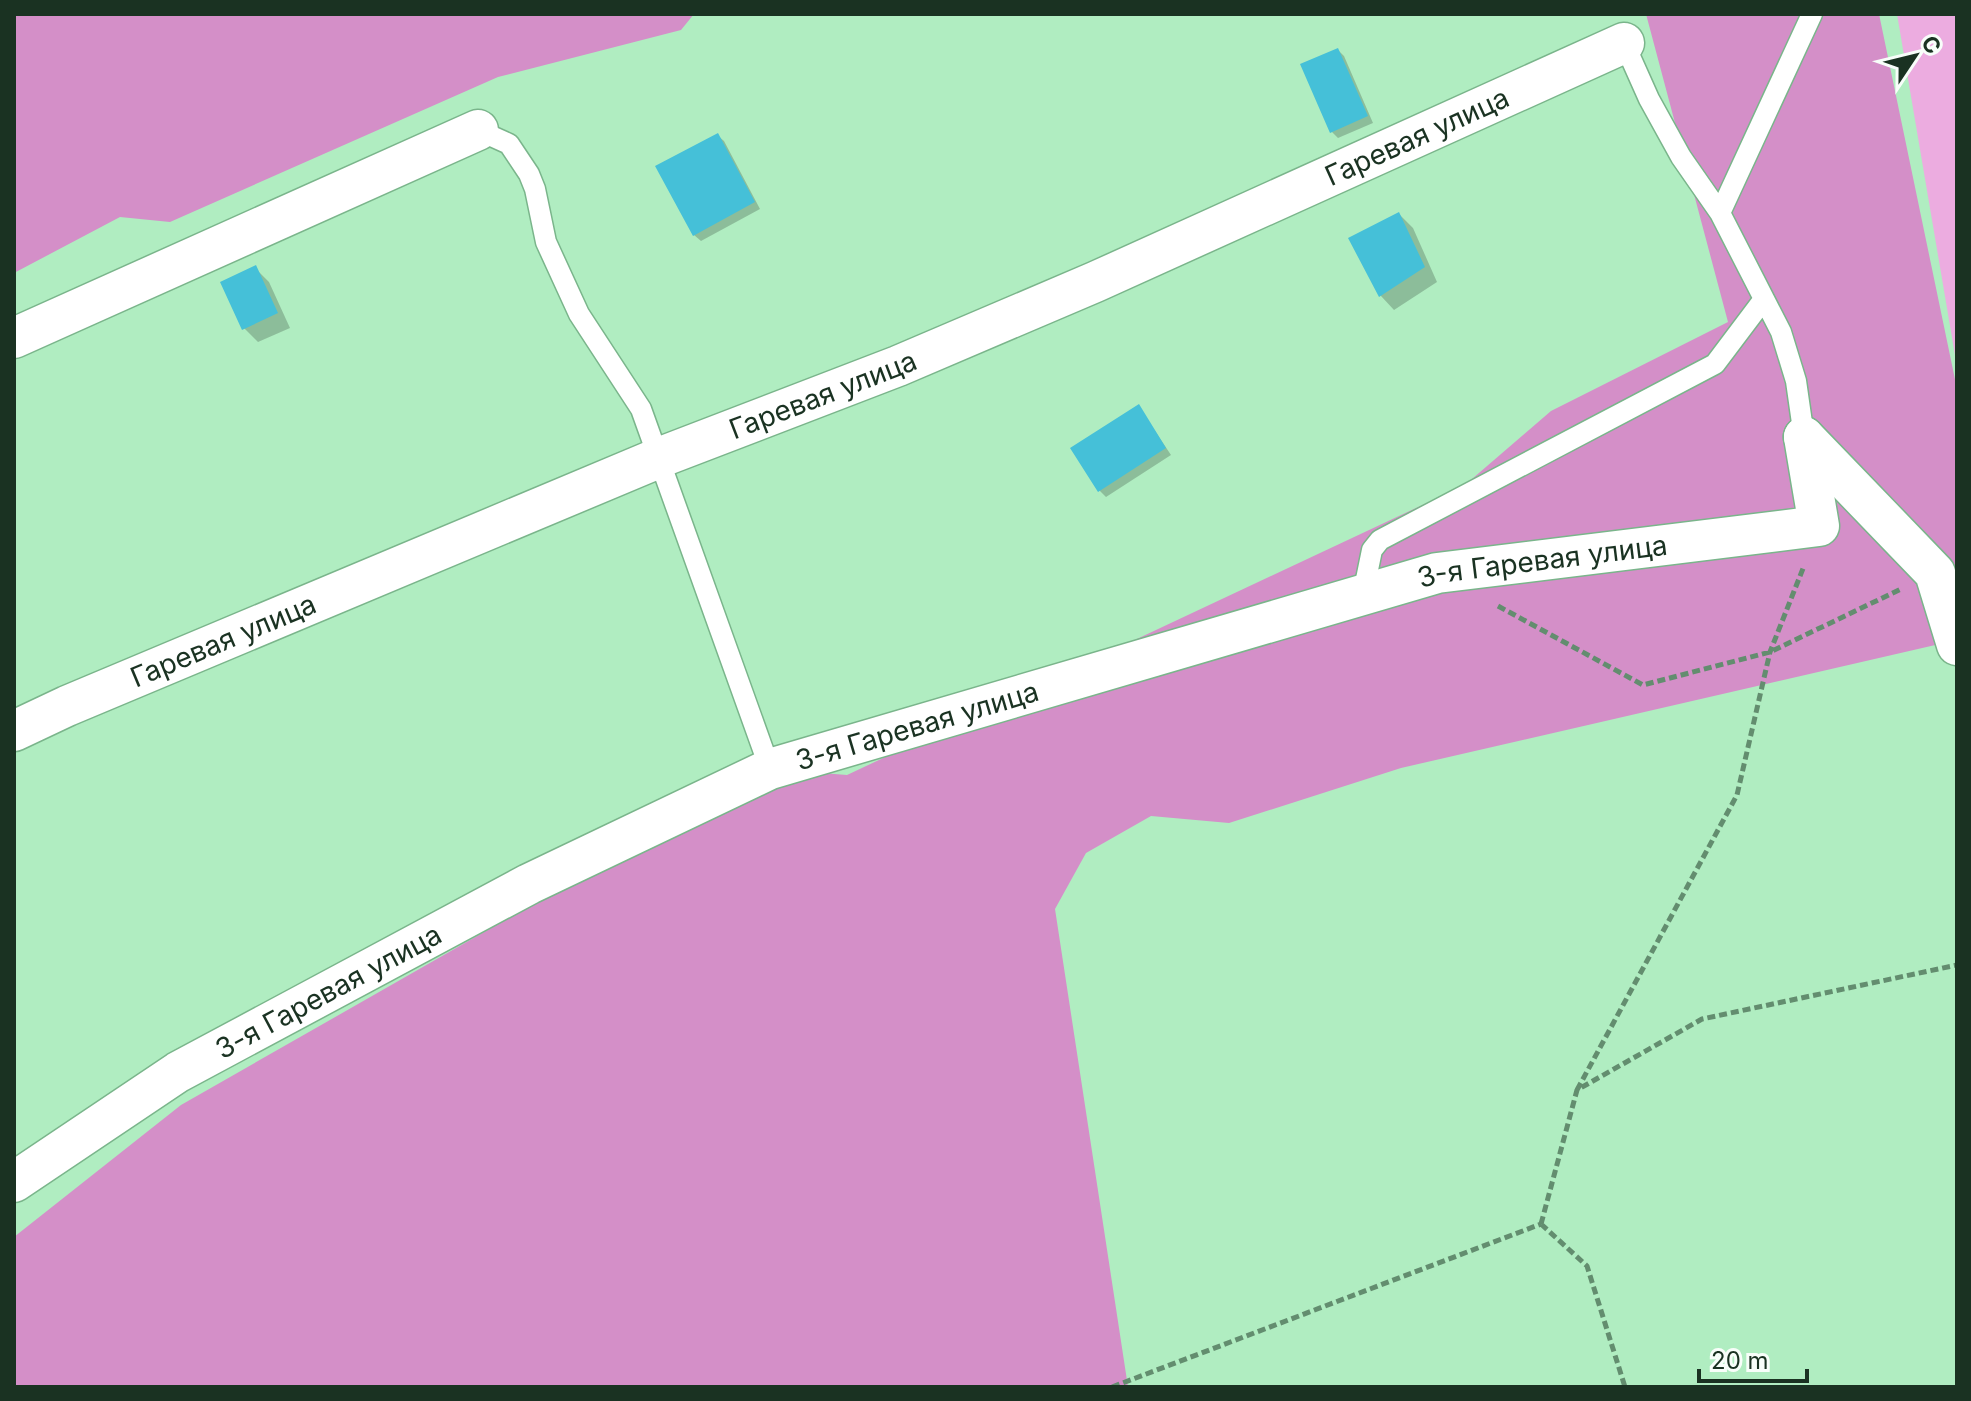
<svg xmlns="http://www.w3.org/2000/svg" width="1971" height="1401" font-family="Inter,sans-serif">
  <rect width="100%" height="100%" fill="#b0edc1"/>
  <!-- green -->
  <path fill="#ecace0" d="M 1897,14 L 1957,14 L 1957,367 Z"/>
  <!-- forest -->
  <path fill="#d48fc8" d="M 14,14 L 694,14 L 681,30 L 498,77 L 170,222 L 120,217 L 14,273 Z
    M 1646,14 L 1879,14 L 1957,389 L 1957,640 L 1401,768 L 1229,823 L 1151,816 L 1086,853 L 1055,909 L 1128,1387 L 14,1387 L 14,1237 L 181,1105 L 770,769 L 847,775 L 1465,485 L 1551,411 L 1728,322 Z"/>
  <!-- shadow -->
  <path fill="#0003" d="M 1338,50 L 1344,56 L 1373,123 L 1338,138 L 1332,132 Z
    M 717,135 L 724,141 L 760,209 L 701,241 L 694,235 Z
    M 1399,214 L 1413,228 L 1437,282 L 1394,310 L 1381,296 L 1351,239 Z
    M 255,268 L 269,282 L 290,328 L 258,342 L 244,328 Z
    M 1139,407 L 1171,455 L 1106,497 L 1099,490 Z"/>
  <!-- building -->
  <path fill="#45c0d8" d="M 1338,48 L 1368,116 L 1330,133 L 1300,64 Z
    M 718,133 L 755,202 L 693,236 L 655,166 Z
    M 1399,212 L 1425,267 L 1379,297 L 1348,238 Z
    M 256,265 L 278,313 L 242,330 L 220,282 Z
    M 1139,404 L 1166,448 L 1098,492 L 1070,448 Z"/>
  <g fill="none" stroke-linecap="round" stroke-linejoin="round">
    <defs>
      <path id="lane" d="M 1624,43 L 1649,99 L 1681,157 L 1720,213 L 1781,332 L 1796,381 L 1804,437
        M 478,130 L 509,144 L 529,174 L 535,189 L 546,242 L 579,314 L 641,409 L 770,769
        M 1720,213 L 1812,14
        M 1363,594 L 1372,550 L 1380,540 L 1715,364 L 1764,299"/>
      <g id="street">
        <path d="M 14,338 L 478,130"/>
        <path d="M 1804,437 L 1935,573 L 1957,645"/>
        <path id="s1" d="M 14,731 L 67,706 L 661,457 L 898,366 L 1095,282 L 1624,43"/>
        <path id="s2" d="M 14,1182 L 178,1072 L 529,884 L 770,769 L 1437,573 L 1819,526 L 1804,437"/>
      </g>
    </defs>
    <!-- lane casing -->
    <use href="#lane" stroke="#7ab58b" stroke-width="23"/>
    <!-- street casing -->
    <use href="#street" stroke="#7ab58b" stroke-width="43"/>
    <!-- path -->
    <path stroke="#638d6f" stroke-width="5" stroke-dasharray="8 4" stroke-linecap="butt" d="M 1498,606 L 1643,685 L 1770,652 L 1901,589
      M 1577,1090 L 1737,795 L 1770,652 L 1804,566
      M 1541,1224 L 1577,1090 L 1702,1019 L 1957,965
      M 1541,1224 L 1587,1266 L 1625,1387
      M 1112,1387 L 1541,1224"/>
    <!-- lane -->
    <use href="#lane" stroke="#fff" stroke-width="20"/>
    <!-- street -->
    <use href="#street" stroke="#fff" stroke-width="40"/>
  </g>
  <g text-anchor="middle" dominant-baseline="central" stroke-width="8" stroke-linejoin="round" paint-order="stroke">
    <!-- street labels -->
    <g font-size="28" fill="#1a3222" stroke="#f8fefa">
      <text stroke="none"><textPath href="#s1" startOffset="1524">Гаревая улица</textPath></text>
      <text stroke="none"><textPath href="#s1" startOffset="876">Гаревая улица</textPath></text>
      <text stroke="none"><textPath href="#s2" startOffset="1664">3-я Гаревая улица</textPath></text>
      <text stroke="none"><textPath href="#s1" startOffset="228">Гаревая улица</textPath></text>
      <text stroke="none"><textPath href="#s2" startOffset="1016">3-я Гаревая улица</textPath></text>
      <text stroke="none"><textPath href="#s2" startOffset="368">3-я Гаревая улица</textPath></text>
    </g>
  </g>
  <!-- border -->
  <rect width="1971" height="1401" fill="none" stroke="#1a3222" stroke-width="32"/>
  <!-- north arrow -->
  <g transform="translate(1915 56) rotate(55)" stroke="#f8fefa" stroke-width="6" paint-order="stroke">
  <path d="M0-6L14 30L0 20L-14 30Z" fill="#1a3222"/>
  <text y="-12" font-size="22" font-weight="bold" text-anchor="middle" fill="#1a3222">С</text>
  </g>
  <!-- scale -->
  <path d="M1699 1369v12h108v-12" fill="none" stroke="#1a3222" stroke-width="4"/>
  <text x="1711" y="1369" font-size="24" fill="#1a3222" stroke="#f8fefa" stroke-width="6" paint-order="stroke">20 m</text>
</svg>
